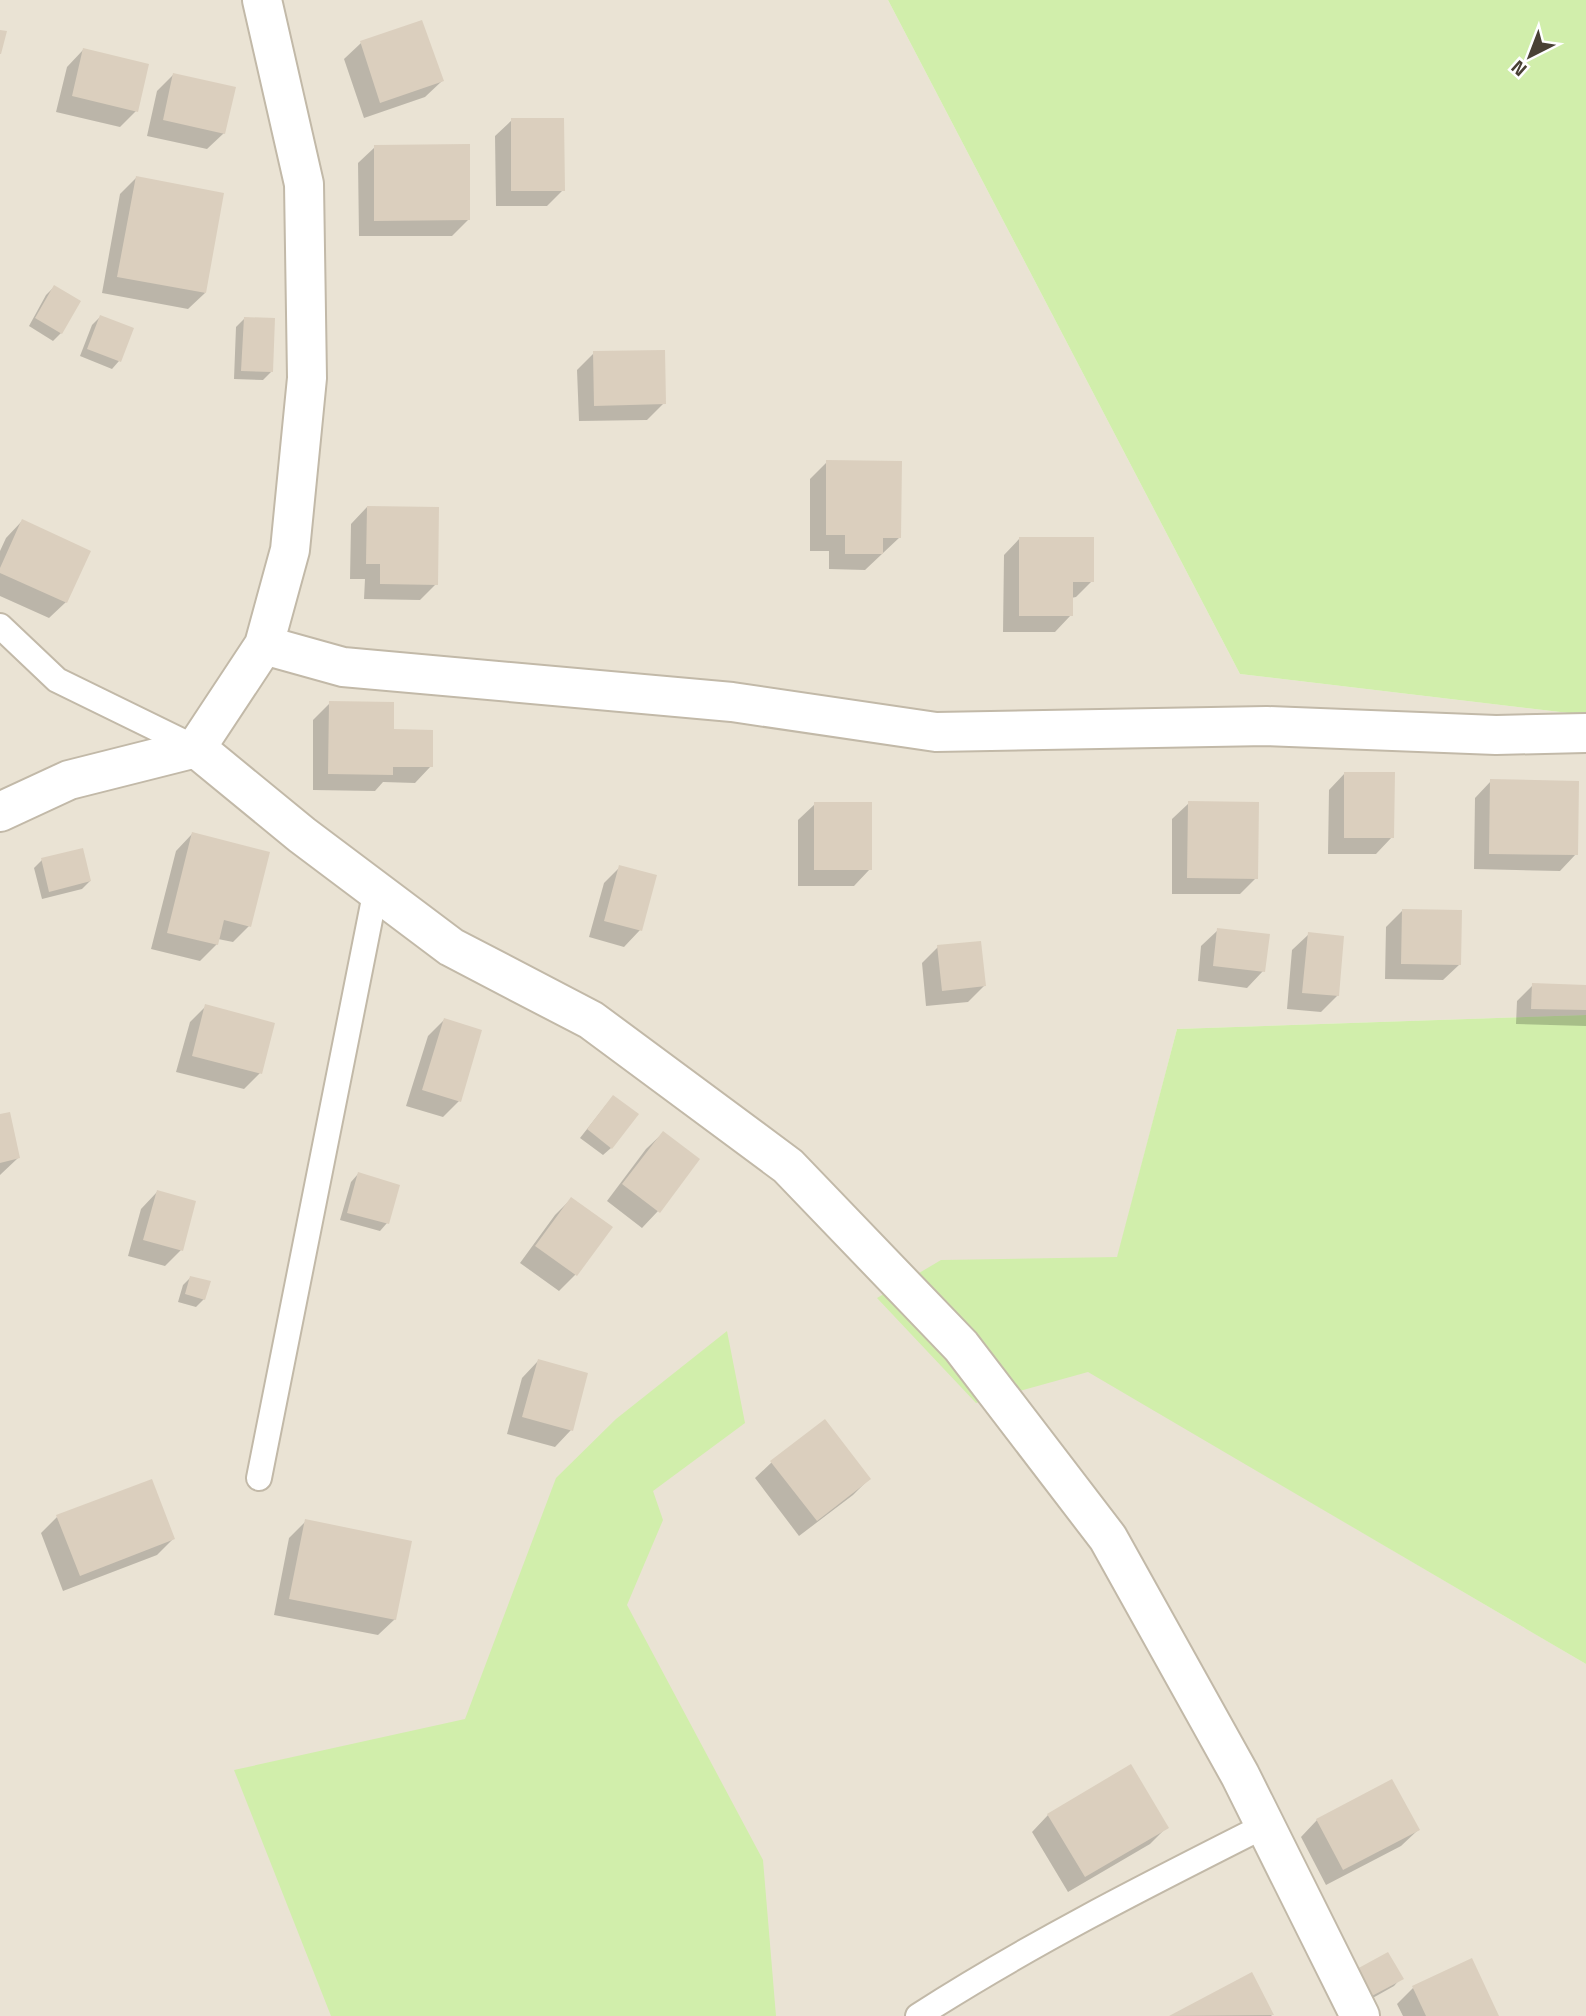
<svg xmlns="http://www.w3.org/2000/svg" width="1586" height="2016" font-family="'Titillium Web',sans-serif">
  <rect width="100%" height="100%" fill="#f5f1e7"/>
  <!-- residential -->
  <path fill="#eae3d4" d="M 0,0 L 888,0 L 1240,674 L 1586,715 L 1586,1015 L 1177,1029 L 1088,1371 L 1586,1664 L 1586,2016 L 0,2016 Z"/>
  <!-- green -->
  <path fill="#d1eeab" d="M 888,0 L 1586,0 L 1586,715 L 1240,674 Z
    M 1586,1015 L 1586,1664 L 1088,1372 L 976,1403 L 877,1298 L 941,1260 L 1117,1257 L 1177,1029 Z
    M 727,1331 L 745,1423 L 653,1491 L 663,1520 L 627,1605 L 763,1860 L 776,2016 L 331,2016 L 234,1770 L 465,1719 L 556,1478 L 616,1419 Z"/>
  <!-- shadow -->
  <path fill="#0003" d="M 421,22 L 442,81 L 425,97 L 364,118 L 344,59 L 361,43 Z
    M 83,50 L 136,111 L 120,127 L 56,112 L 67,67 Z
    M 173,75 L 224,133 L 207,149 L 147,136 L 157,91 Z
    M 512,120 L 563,190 L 547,206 L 496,206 L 495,136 Z
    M 375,147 L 469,219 L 452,236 L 359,236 L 358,163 Z
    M 136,178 L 205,293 L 188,309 L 102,293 L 120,194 Z
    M 54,287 L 61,333 L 53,341 L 29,326 L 46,295 Z
    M 100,317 L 119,361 L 112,369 L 80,356 L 92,325 Z
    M 244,319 L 271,372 L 263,380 L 234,379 L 236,327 Z
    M 594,353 L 664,403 L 647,420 L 579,421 L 577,370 Z
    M 827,462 L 900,537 L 865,570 L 829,569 L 829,551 L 810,551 L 810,479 Z
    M 367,507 L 436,584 L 420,600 L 364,599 L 365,579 L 350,579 L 351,524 Z
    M 22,521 L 66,602 L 49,618 L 0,596 L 0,551 L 6,538 Z
    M 1020,538 L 1092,581 L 1076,597 L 1071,598 L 1071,615 L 1055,632 L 1003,632 L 1004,555 Z
    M 330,703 L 392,731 L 431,766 L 415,783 L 383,782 L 375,791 L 313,790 L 313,720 Z
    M 1345,773 L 1392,837 L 1376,854 L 1328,854 L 1329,790 Z
    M 1491,781 L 1576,854 L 1560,871 L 1474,869 L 1475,798 Z
    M 1189,803 L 1256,878 L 1240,894 L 1172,894 L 1172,819 Z
    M 815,804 L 870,869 L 854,886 L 798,886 L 798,820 Z
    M 192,834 L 249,926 L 233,942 L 218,939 L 217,944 L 200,961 L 151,949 L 176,851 Z
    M 42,860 L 90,881 L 82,889 L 42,899 L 34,868 Z
    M 620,867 L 640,930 L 624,947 L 589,937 L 604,883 Z
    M 1403,910 L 1460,964 L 1443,980 L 1385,979 L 1386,927 Z
    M 1218,930 L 1263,971 L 1247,988 L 1198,981 L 1201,946 Z
    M 1309,934 L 1338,995 L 1321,1012 L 1287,1009 L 1292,950 Z
    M 938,947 L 984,986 L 968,1002 L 926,1006 L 922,963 Z
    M 1533,985 L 1586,986 L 1586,1026 L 1516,1024 L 1517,1001 Z
    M 206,1006 L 260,1073 L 244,1089 L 176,1072 L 190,1022 Z
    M 444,1020 L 459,1101 L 443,1117 L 406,1106 L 428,1036 Z
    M 606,1105 L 611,1148 L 603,1155 L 580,1138 Z
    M 0,1116 L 18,1158 L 0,1175 Z
    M 663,1133 L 658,1211 L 642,1228 L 607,1201 L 646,1149 Z
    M 358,1174 L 387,1223 L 380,1231 L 340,1220 L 351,1182 Z
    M 157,1192 L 181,1250 L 165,1266 L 128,1256 L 141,1209 Z
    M 571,1199 L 610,1227 L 575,1275 L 559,1291 L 520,1263 L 555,1215 Z
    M 190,1278 L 204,1299 L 196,1307 L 178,1302 L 183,1285 Z
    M 538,1361 L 571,1430 L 555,1447 L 507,1434 L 522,1378 Z
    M 772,1462 L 869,1479 L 853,1495 L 799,1536 L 755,1478 Z
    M 57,1517 L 173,1539 L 157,1555 L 63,1591 L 41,1533 Z
    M 306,1521 L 395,1619 L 378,1635 L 274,1615 L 289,1538 Z
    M 1048,1815 L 1167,1827 L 1150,1844 L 1068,1892 L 1032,1832 Z
    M 1317,1820 L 1418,1830 L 1401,1846 L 1326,1885 L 1301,1837 Z
    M 1388,1954 L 1401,1978 L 1394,1986 L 1362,2004 Z
    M 1251,1974 L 1272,2015 L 1271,2016 L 1172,2016 Z
    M 1413,1988 L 1498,2016 L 1403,2016 L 1397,2004 Z"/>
  <!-- building -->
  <path fill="#dbcfbe" d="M 422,20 L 444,81 L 380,103 L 360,41 Z
    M 0,30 L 7,31 L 1,54 L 0,54 Z
    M 83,48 L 149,64 L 138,112 L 72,96 Z
    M 173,73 L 236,87 L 225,134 L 163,120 Z
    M 511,118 L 564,118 L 565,191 L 511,191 Z
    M 470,144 L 470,220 L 374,221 L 374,145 Z
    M 136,176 L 224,193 L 206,293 L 117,277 Z
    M 54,285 L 81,301 L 62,334 L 35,318 Z
    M 100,315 L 134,328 L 121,362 L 87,349 Z
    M 244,317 L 275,318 L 273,372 L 241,371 Z
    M 665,350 L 666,404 L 594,406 L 593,351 Z
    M 826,460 L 902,461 L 901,538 L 883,538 L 883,554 L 845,554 L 845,535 L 826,535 Z
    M 367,506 L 439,507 L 438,585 L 380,584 L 380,564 L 366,564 Z
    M 22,519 L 91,551 L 67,603 L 0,573 L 0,568 Z
    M 1019,537 L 1094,537 L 1094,582 L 1073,582 L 1073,616 L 1019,616 Z
    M 329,701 L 394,702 L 394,729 L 433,730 L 433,767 L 393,767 L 393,775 L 328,774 Z
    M 1344,772 L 1395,772 L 1394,838 L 1344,838 Z
    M 1490,779 L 1579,781 L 1578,855 L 1489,854 Z
    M 1188,801 L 1259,802 L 1258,879 L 1187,878 Z
    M 814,802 L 872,802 L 872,870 L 814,870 Z
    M 192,832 L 270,852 L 251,927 L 224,920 L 218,945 L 167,933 Z
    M 83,848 L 91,881 L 49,892 L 41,858 Z
    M 619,865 L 657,875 L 642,931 L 604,921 Z
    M 1402,909 L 1462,910 L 1461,965 L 1401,964 Z
    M 1217,928 L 1270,934 L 1265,972 L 1213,966 Z
    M 1308,932 L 1344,936 L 1339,996 L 1302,993 Z
    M 981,941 L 986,986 L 942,991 L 937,945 Z
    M 1532,983 L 1586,985 L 1586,1010 L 1531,1009 Z
    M 205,1004 L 275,1023 L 262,1074 L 192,1056 Z
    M 444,1018 L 482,1030 L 461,1102 L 422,1090 Z
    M 613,1095 L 639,1114 L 612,1149 L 587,1129 Z
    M 10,1112 L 20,1158 L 0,1163 L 0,1114 Z
    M 663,1131 L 700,1159 L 660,1213 L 622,1184 Z
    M 358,1172 L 400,1185 L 389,1224 L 347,1213 Z
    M 157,1190 L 196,1201 L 183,1251 L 143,1240 Z
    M 571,1197 L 613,1227 L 577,1276 L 535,1246 Z
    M 190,1276 L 211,1281 L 205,1300 L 185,1294 Z
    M 538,1359 L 588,1373 L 573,1431 L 522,1417 Z
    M 825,1419 L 871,1479 L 817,1521 L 770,1461 Z
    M 152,1479 L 175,1539 L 80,1576 L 56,1515 Z
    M 305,1519 L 412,1541 L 396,1620 L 289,1599 Z
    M 1131,1764 L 1169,1828 L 1085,1877 L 1047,1814 Z
    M 1392,1779 L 1420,1830 L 1343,1870 L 1316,1819 Z
    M 1388,1952 L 1404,1979 L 1370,1997 L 1355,1970 Z
    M 1472,1958 L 1499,2016 L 1426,2016 L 1412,1986 Z
    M 1252,1972 L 1274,2015 L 1169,2016 Z"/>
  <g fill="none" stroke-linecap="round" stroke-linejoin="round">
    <defs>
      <path id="lane" d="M 0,626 L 57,680 L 196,748
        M 259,1478 L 376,889
        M 918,2016 C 1030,1944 1147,1885 1266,1825"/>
      <path id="street" d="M 264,645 L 343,667 L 732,702 L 936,732 L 1267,726 L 1496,735 L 1586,733
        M 196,748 L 302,835 L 451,947 L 591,1020 L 788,1166 L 961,1346 L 1108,1538 L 1240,1775 L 1360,2016
        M 0,812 L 69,780 L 196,748 L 264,645 L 290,550 L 307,378 L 304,184 L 262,0"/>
    </defs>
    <!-- lane casing -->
    <use href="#lane" stroke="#c2b9a8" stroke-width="28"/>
    <!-- street casing -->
    <use href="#street" stroke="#c2b9a8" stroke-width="42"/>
    <!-- lane -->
    <use href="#lane" stroke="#fff" stroke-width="24"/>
    <!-- street -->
    <use href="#street" stroke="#fff" stroke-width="38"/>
  </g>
  <!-- north arrow -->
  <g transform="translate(1530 56) rotate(222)" stroke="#ffffff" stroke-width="5" paint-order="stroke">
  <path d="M0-5L12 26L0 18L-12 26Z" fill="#494135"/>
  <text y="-10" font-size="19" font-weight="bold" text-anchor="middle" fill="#494135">N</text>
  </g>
</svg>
